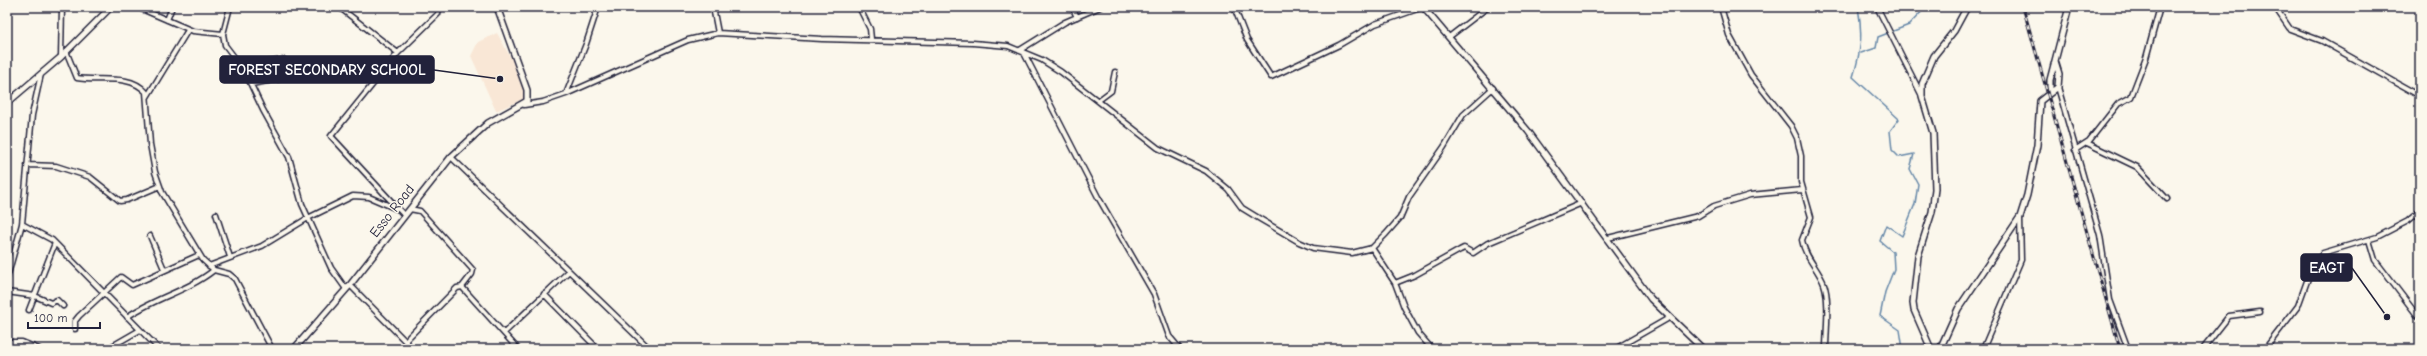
<svg xmlns="http://www.w3.org/2000/svg" width="2427" height="356" font-family="'Comic Neue',sans-serif">
  <rect width="100%" height="100%" fill="#fbf7ec"/>
  <filter id="ink" filterUnits="userSpaceOnUse"><feTurbulence type="fractalNoise" baseFrequency=".025" numOctaves="2"/><feDisplacementMap in="SourceGraphic" scale="8" xChannelSelector="R" yChannelSelector="G"/><feConvolveMatrix kernelMatrix="1 2 1 2 8 2 1 2 1" color-interpolation-filters="sRGB"/></filter>
  <g filter="url(#ink)">
    <!-- built -->
    <path fill="#f9e7d6" d="M 497,33 L 512,60 L 526,98 L 496,111 L 471,56 L 478,42 Z"/>
    <g fill="none" stroke-linecap="round" stroke-linejoin="round">
      <!-- stream -->
      <path stroke="#6587a8" stroke-width="1.5" d="M 1858,7 C 1863,34 1861,52 1853,77 L 1899,119 L 1890,131 L 1892,150 L 1899,157 L 1914,154 L 1910,169 L 1918,184 L 1915,204 L 1902,236 L 1886,225 L 1880,241 L 1893,252 L 1894,269 L 1885,292 L 1880,316 L 1900,330 L 1903,349
        M 1861,53 L 1876,48 L 1878,37 L 1909,25 L 1926,7"/>
      <defs>
        <path id="minor" d="M 137,7 L 193,31 L 223,34 L 225,45 L 244,70 L 263,110 L 289,157 L 302,204 L 331,268 L 346,289
          M 339,7 L 398,53
          M 713,7 L 718,33
          M 859,7 L 870,29 L 871,39
          M 1072,7 L 1077,17
          M 1234,7 L 1247,40 L 1271,77 L 1339,45 L 1375,24 L 1423,7
          M 1721,7 L 1729,35 L 1751,75 L 1791,126 L 1797,138 L 1801,156 L 1801,182 L 1811,217 L 1802,240 C 1805,258 1818,268 1824,284 C 1830,300 1826,332 1826,349
          M 1877,7 L 1921,94
          M 2275,7 L 2290,29 L 2322,41 L 2420,96
          M 167,20 L 172,7
          M 223,34 L 230,7
          M 1449,37 L 1488,7
          M 1020,50 L 1065,22 L 1100,7
          M 66,51 L 77,78 C 98,82 130,73 146,92 L 150,144 L 155,172 L 162,192 L 203,260 L 214,270 L 229,274 L 235,279 L 272,349
          M 1024,53 L 1098,197 L 1154,294 L 1169,336 L 1180,349
          M 61,57 L 62,7
          M 244,70 L 264,63 L 284,60 L 282,74 L 279,79 L 251,84
          M 2058,87 L 2100,235 L 2110,300 L 2128,349
          M 566,94 L 586,44 L 598,7
          M 147,97 L 188,30
          M 1099,100 L 1111,91 L 1115,72
          M 524,105 L 543,102 L 566,94 L 688,40 L 718,33 L 822,39 L 973,43 L 1008,46 L 1042,60 L 1061,72 L 1158,148 L 1206,171 L 1228,189 L 1242,208 L 1260,219 L 1299,242 L 1313,248 L 1352,253 L 1372,248 L 1386,234 L 1400,218 L 1409,197 L 1444,147 L 1463,115 L 1493,88
          M 2087,143 L 2137,167 L 2167,199
          M 2075,150 L 2089,141 L 2118,104 L 2131,97 L 2146,58 L 2160,7
          M 451,157 L 650,349
          M 27,165 L 56,166 L 90,177 L 120,201 L 127,200 L 160,186
          M 410,209 L 420,211 L 473,270 L 472,274 L 462,287
          M 216,214 L 230,257
          M 404,215 L 331,136 L 398,53 L 438,14 L 439,7
          M 22,224 L 52,240 L 159,349
          M 150,236 L 164,269
          M 1608,238 L 1698,216 L 1714,206 L 1750,195 L 1802,190
          M 2369,240 L 2375,260 L 2420,319
          M 1372,248 L 1395,283 L 1404,307 L 1418,333 L 1432,349
          M 209,266 L 262,246 L 308,218 L 353,196 L 369,197 L 397,209
          M 7,278 L 22,224 L 32,115 L 41,74
          M 1395,283 L 1415,275 L 1460,250 L 1464,248 L 1473,253 L 1488,243 L 1582,203
          M 350,285 L 413,349
          M 7,292 L 35,296 L 51,303 L 57,300 L 63,306
          M 544,294 L 598,349
          M 29,310 L 55,243
          M 127,317 C 154,298 188,291 214,270
          M 75,329 L 75,321 L 79,316 L 121,277 L 132,285 L 199,255
          M 504,333 L 568,272
          M 405,341 L 457,288 L 462,287 L 518,349
          M 7,342 L 22,342 L 39,349
          M 107,349 L 140,330
          M 1615,349 L 1669,318
          M 1983,349 L 2021,260 L 2020,217
          M 2203,349 L 2229,316 L 2260,312
          M 2265,349 L 2298,306 L 2311,270 L 2323,253 L 2377,237 L 2408,221 L 2420,211"/>
        <path id="tertiary" d="M 1423,7 L 1528,131 L 1651,299 L 1703,349
          M 2050,93 L 2050,80 L 2069,7
          M 7,103 L 61,57 L 111,7
          M 294,349 L 350,285 L 451,157 L 488,123 L 527,101 L 527,90 L 497,7
          M 1931,349 L 1914,310 L 1913,303 L 1918,256 L 1932,212 L 1935,189 L 1933,133 L 1922,96 L 1922,84 L 1934,56 L 1954,31 L 1967,7
          M 1940,349 L 1958,309 L 2020,217 L 2027,195 L 2037,145 L 2040,101 L 2058,87 L 2059,74 L 2055,61"/>
      </defs>
      <!-- minor casing -->
      <use href="#minor" stroke="#22223b" stroke-width="7"/>
      <!-- tertiary casing -->
      <use href="#tertiary" stroke="#22223b" stroke-width="8"/>
      <!-- minor -->
      <use href="#minor" stroke="#fbf7ec" stroke-width="4"/>
      <!-- tertiary -->
      <use href="#tertiary" stroke="#fbf7ec" stroke-width="5"/>
      <defs>
        <path id="rail" d="M 2023,7 L 2120,349"/>
      </defs>
      <!-- rail casing -->
      <use href="#rail" stroke="#22223b" stroke-width="3"/>
      <!-- rail -->
      <use href="#rail" stroke="#fbf7ec" stroke-width="1.5" stroke-dasharray="4.5" stroke-linecap="butt"/>
    </g>
  </g>
  <g text-anchor="middle" dominant-baseline="central" stroke-width="3" stroke-linejoin="round" paint-order="stroke">
    <!-- street labels -->
    <g font-size="14" fill="#22223b" stroke="#fbf7ec">
      <text transform="translate(392 211) rotate(-52)">Esso Road</text>
    </g>
  </g>
  <!-- callouts -->
  <path fill="none" stroke="#22223b" stroke-width="1.5" d="M500 79L434 70M2387 317L2352 268"/>
  <g fill="#22223b" stroke="#fbf7ec" stroke-width="1.5">
    <circle cx="500" cy="79" r="4"/>
    <circle cx="2387" cy="317" r="4"/>
  </g>
  <g fill="#22223b" stroke="#22223b" stroke-width="1.5">
    <rect x="220" y="56" width="214" height="27" rx="4"/>
    <rect x="2301" y="254" width="51" height="27" rx="4"/>
  </g>
  <g font-size="15" text-anchor="middle" font-weight="bold" fill="#fff">
    <text x="327" y="75">FOREST SECONDARY SCHOOL</text>
    <text x="2327" y="273">EAGT</text>
  </g>
  <!-- margin -->
  <rect width="2427" height="356" fill="none" stroke="#fbf7ec" stroke-width="24"/>
  <rect x="12" y="12" width="2403" height="332" fill="none" stroke="#22223b" stroke-width="1.5" filter="url(#ink)"/>
  <!-- scale -->
  <path d="M28 322v6h72v-6" fill="none" stroke="#22223b" stroke-width="2"/>
  <text x="34" y="322" font-size="12" fill="#22223b" stroke="#fbf7ec" stroke-width="3" paint-order="stroke">100 m</text>
</svg>
